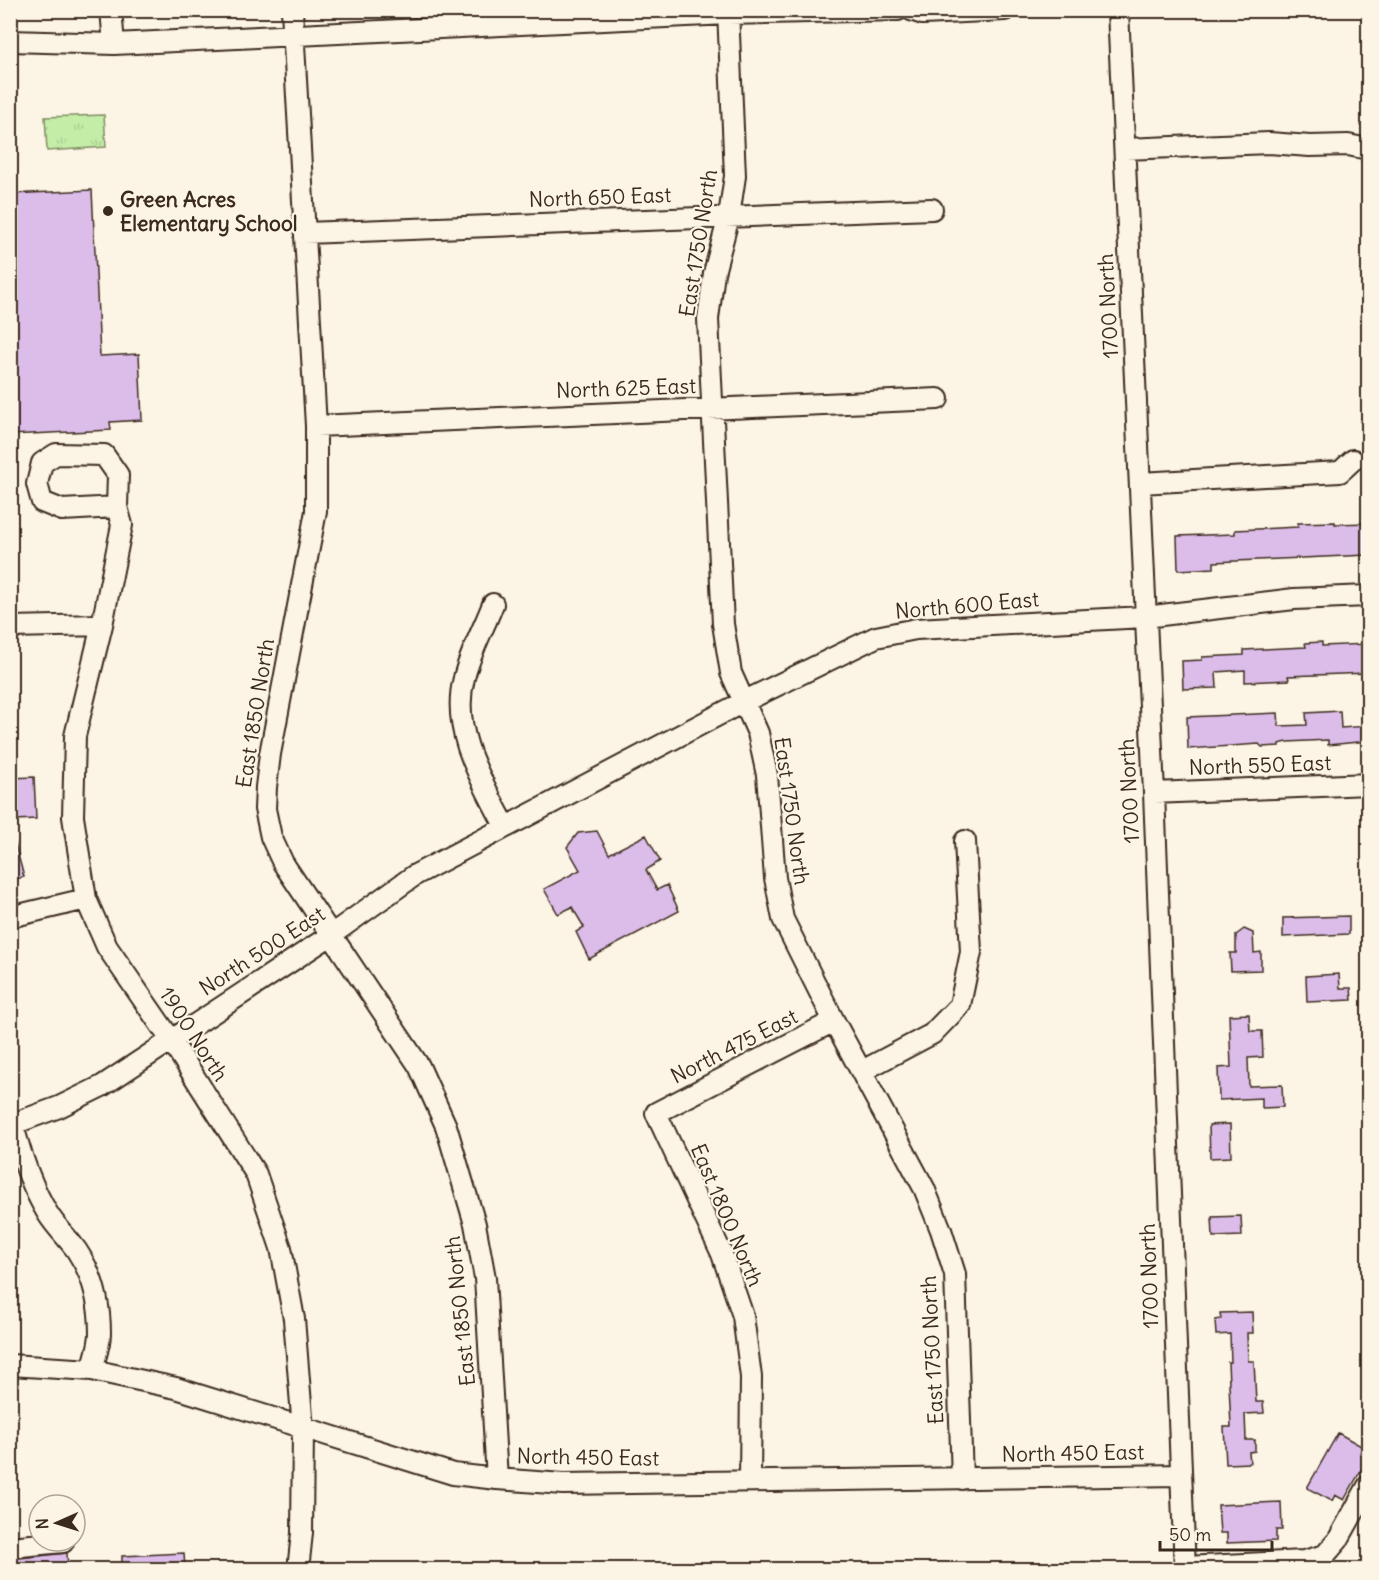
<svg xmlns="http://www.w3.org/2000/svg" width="1379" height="1580" font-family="Delius,sans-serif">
  <defs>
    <pattern id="grass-tufts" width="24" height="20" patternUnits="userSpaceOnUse" patternTransform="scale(1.5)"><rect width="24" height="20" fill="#c4eda8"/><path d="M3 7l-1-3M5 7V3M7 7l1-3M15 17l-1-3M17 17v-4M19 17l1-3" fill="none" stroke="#a9cb90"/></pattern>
  </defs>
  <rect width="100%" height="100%" fill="#fcf5e5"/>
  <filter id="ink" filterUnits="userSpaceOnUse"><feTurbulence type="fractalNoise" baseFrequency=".0167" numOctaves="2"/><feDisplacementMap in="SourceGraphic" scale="12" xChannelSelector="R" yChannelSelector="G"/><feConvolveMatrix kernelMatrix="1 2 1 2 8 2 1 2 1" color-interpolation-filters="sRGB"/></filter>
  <g filter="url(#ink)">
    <!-- grass -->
    <path fill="url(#grass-tufts)" stroke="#808c63" stroke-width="1.5" d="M 104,115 L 106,147 L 47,151 L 45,117 Z"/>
    <!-- building -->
    <path fill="#dcbdea" stroke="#3b2a1e" stroke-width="1.5" d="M 92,190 L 100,356 L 139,354 L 142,420 L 110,422 L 111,430 L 10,435 L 10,194 Z
      M 1335,522 L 1335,524 L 1368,523 L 1368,555 L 1214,562 L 1214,568 L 1178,570 L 1177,536 L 1235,534 L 1235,530 L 1298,527 L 1298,523 Z
      M 1322,642 L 1322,646 L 1368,644 L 1368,673 L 1288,676 L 1289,680 L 1245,682 L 1245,670 L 1216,672 L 1217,688 L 1183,689 L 1182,661 L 1202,660 L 1202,657 L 1244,655 L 1244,650 L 1306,647 L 1305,643 Z
      M 1340,711 L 1341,728 L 1368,726 L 1368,741 L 1328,745 L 1328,740 L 1287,742 L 1279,744 L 1279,746 L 1262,747 L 1259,744 L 1188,749 L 1187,717 L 1278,713 L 1279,726 L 1307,725 L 1306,713 Z
      M 34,777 L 36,819 L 15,820 L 15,812 L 10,813 L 10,778 Z
      M 597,831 L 609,854 L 646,835 L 660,861 L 646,870 L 657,890 L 667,885 L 679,911 L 589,959 L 576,932 L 584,927 L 572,907 L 558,914 L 544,889 L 580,870 L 567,847 L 578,833 Z
      M 14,840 L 24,877 L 10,880 L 10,841 Z
      M 1349,916 L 1349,934 L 1283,937 L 1283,918 Z
      M 1244,929 L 1253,933 L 1254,953 L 1261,952 L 1261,970 L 1231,971 L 1230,953 L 1236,953 L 1236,935 Z
      M 1339,974 L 1340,988 L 1351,988 L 1352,1000 L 1307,1002 L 1306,976 Z
      M 1249,1014 L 1250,1031 L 1262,1031 L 1263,1057 L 1248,1058 L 1249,1086 L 1282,1085 L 1283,1107 L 1262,1108 L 1262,1098 L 1219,1100 L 1218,1068 L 1231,1067 L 1229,1015 Z
      M 1230,1124 L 1231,1157 L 1210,1158 L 1209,1125 Z
      M 1241,1216 L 1242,1236 L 1213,1237 L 1212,1217 Z
      M 1252,1312 L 1253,1333 L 1247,1333 L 1248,1361 L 1254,1361 L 1256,1402 L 1263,1402 L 1264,1413 L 1245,1414 L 1246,1440 L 1255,1440 L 1255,1451 L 1249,1452 L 1250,1463 L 1226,1464 L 1224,1427 L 1231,1427 L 1228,1362 L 1231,1362 L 1230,1334 L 1216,1335 L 1215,1320 L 1221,1319 L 1220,1313 Z
      M 1338,1433 L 1363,1447 L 1360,1453 L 1368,1458 L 1344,1500 L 1335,1495 L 1332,1501 L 1307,1488 Z
      M 1281,1502 L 1282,1530 L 1276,1530 L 1276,1541 L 1227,1543 L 1227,1533 L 1220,1533 L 1218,1505 Z
      M 67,1553 L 68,1569 L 10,1569 L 10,1559 Z
      M 184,1553 L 185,1569 L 122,1569 L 122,1556 Z"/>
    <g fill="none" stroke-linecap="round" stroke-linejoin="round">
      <defs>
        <path id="minor" d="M 111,10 L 114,44
          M 292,10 L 316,426 L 316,511 L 270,754 L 266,787 L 265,809 L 271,837 L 283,863 L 419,1066 L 446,1126 L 475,1224 L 485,1278 L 497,1479
          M 728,10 L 735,176 L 729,216 L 714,273 L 708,319 L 723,624 L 731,673 L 758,733 L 767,775 L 775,878 L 783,919 L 834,1021 L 924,1188 L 941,1230 L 955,1274 L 962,1479
          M 911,10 L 923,14 L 1005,10
          M 1118,10 L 1154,793 L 1185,1570
          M 10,41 L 114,44 L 728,14 L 898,10
          M 1125,149 L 1269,143 L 1310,146 L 1348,145 L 1368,149
          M 305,233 L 932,209
          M 316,426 L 938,399
          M 1140,483 L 1340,472 L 1353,460
          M 117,507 L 62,510 L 42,502 L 37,484 L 42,463 L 56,454 L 104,455 L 118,475 L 117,507 L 122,525 L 102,625 L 75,736 L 73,817 L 86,899 L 107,947 L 171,1040 L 256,1174 L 281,1248 L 294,1319 L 303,1429 L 302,1533 L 298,1570
          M 493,604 C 484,628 470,653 464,678 C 450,731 482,781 505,826
          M 10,627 L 102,625
          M 1154,793 L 1368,784
          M 10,917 L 86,899
          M 862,1071 L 932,1034 L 960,1005 L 971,952 L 965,841
          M 10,1125 L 59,1107 L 102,1086 L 331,935 L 415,875 L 745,701 L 876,637 L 916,629 L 1145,617 L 1294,599 L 1368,596
          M 13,1125 C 21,1156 31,1186 48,1214 C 56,1227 68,1238 77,1251 C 93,1275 100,1304 100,1333 C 100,1345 95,1358 92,1370
          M 10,1365 L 92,1370 L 176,1388 L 453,1474 L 497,1479 L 563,1484 L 1181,1475
          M 750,1481 L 751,1377 L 743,1316 L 722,1254 L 656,1113 L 834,1021
          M 10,1547 L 63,1542
          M 1185,1567 L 1304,1561 L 1325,1555 L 1338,1540 L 1368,1486"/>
      </defs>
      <!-- minor casing -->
      <use href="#minor" stroke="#3b2a1e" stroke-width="24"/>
      <!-- minor -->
      <use href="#minor" stroke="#fcf5e5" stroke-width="20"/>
    </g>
  </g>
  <!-- markers -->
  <circle fill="#3b2a1e" stroke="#fcf5e5" stroke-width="2" cx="108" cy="211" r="6"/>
  <g text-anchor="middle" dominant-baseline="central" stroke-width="4.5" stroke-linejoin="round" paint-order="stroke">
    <!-- street labels -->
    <g font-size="21" fill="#3b2a1e" stroke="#fcf5e5">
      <text transform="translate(600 197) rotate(-2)">North 650 East</text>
      <text transform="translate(698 243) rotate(-81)">East 1750 North</text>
      <text transform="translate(1108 306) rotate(-93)">1700 North</text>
      <text transform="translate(626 388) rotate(-2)">North 625 East</text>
      <text transform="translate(967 605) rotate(-5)">North 600 East</text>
      <text transform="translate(255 713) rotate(-81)">East 1850 North</text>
      <text transform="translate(1260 765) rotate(-2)">North 550 East</text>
      <text transform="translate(1129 791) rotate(-93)">1700 North</text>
      <text transform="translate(792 811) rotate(82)">East 1750 North</text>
      <text transform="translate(262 951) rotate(-33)">North 500 East</text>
      <text transform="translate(194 1034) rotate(57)">1900 North</text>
      <text transform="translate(734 1046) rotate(-27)">North 475 East</text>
      <text transform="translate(727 1215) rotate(67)">East 1800 North</text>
      <text transform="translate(1149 1276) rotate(-92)">1700 North</text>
      <text transform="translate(460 1311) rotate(-96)">East 1850 North</text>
      <text transform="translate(932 1350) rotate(-93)">East 1750 North</text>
      <text transform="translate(1073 1453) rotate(-1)">North 450 East</text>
      <text transform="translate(588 1457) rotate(1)">North 450 East</text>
    </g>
    <!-- poi labels -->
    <g font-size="21" font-weight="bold" fill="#3b2a1e" stroke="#fcf5e5" text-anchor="start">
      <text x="120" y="199">Green Acres<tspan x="120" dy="24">Elementary School</tspan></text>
    </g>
  </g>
  <!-- margin -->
  <rect width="1379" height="1580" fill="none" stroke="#fcf5e5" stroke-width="36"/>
  <rect x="18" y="18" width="1343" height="1544" fill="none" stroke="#3b2a1e" stroke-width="2" filter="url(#ink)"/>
  <!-- north arrow -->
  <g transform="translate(57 1523) rotate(267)"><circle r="28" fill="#fcf5e5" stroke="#afa495" stroke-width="1.5"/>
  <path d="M0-4.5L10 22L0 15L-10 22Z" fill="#3b2a1e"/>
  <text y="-9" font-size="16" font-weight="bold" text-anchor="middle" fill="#3b2a1e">N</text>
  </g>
  <!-- scale -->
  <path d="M1160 1541v9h112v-9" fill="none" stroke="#3b2a1e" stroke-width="3"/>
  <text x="1169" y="1541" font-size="18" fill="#3b2a1e" stroke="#fcf5e5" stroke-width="4.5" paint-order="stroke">50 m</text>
</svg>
